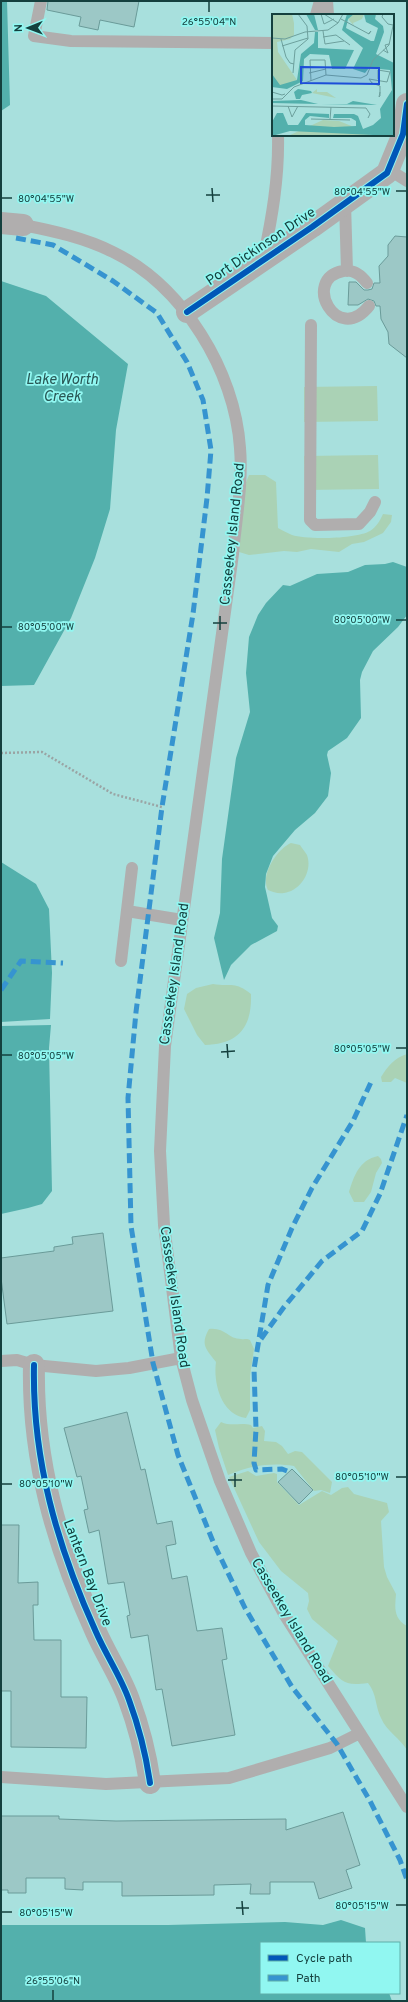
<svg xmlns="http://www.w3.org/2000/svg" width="408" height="2002" font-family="Overpass,sans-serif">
  <rect width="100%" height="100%" fill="#a8e0dd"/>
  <!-- green -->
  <path fill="#aad2b5" d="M 377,386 L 378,421 L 304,422 L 304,387 Z
    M 378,455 L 379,489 L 305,490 L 304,456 Z
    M 249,475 L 265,475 L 276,482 L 278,528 C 282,530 287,533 292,535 C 307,540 356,539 370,531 C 376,527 380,521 383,514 L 392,515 L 391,522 L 383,533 L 364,542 L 352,544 L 339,552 L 311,549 L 297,552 L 284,551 L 249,555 L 239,552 L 245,485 Z
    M 291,843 L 300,845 C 302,848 305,852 307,855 C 313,872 300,891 284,893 C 278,894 273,892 268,890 C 260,875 277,849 291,843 Z
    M 213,984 C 232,987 235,981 251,994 C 252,1027 239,1044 205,1045 L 197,1035 L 184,1009 L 187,994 L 196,988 Z
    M 407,1054 L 407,1083 L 395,1078 L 391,1082 L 382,1082 L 381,1077 C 388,1066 394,1058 407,1054 Z
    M 378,1156 L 381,1159 L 382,1163 L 376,1173 L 371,1192 L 364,1202 L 354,1202 L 349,1192 C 354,1176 359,1160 378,1156 Z
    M 209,1329 C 225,1327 228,1339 241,1339 C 245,1340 246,1338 250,1340 L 254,1349 L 250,1376 L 250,1410 L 246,1418 C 221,1415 213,1382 216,1362 C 206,1349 200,1345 209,1329 Z
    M 221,1422 C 232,1427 240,1422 251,1425 L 253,1428 L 262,1426 L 265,1431 L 264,1441 L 276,1442 L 282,1446 L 288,1454 L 295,1451 L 302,1452 L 332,1482 L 330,1493 L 321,1490 L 314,1491 L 294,1466 C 270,1462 250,1466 228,1475 L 219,1448 L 215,1430 Z
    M 248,1471 L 256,1476 L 274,1473 L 277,1474 L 277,1482 L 299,1505 L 322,1491 L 331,1495 L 342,1488 L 348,1487 L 354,1494 L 387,1503 L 389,1512 L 381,1521 L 384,1567 L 387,1577 L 396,1594 C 395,1607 393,1618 407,1626 L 407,1750 C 400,1738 387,1732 381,1718 C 375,1706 377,1694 368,1683 C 345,1686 343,1683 328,1666 L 338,1641 L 312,1619 L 307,1609 L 309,1601 L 308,1593 L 281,1571 L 259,1542 L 229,1477 Z"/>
  <!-- water -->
  <path fill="#53b0ac" d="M 1,1 L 7,1 L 10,105 L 1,111 Z
    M 1,281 L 46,296 L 128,364 L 116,430 L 110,509 L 95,558 L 71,618 L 34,685 L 1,686 Z
    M 393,562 L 407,567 L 407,615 L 398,627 L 373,651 L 362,672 L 360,680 L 361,718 L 347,738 L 328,751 L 327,755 L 331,773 L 328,796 L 315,813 L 295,830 L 273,856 L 266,874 L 265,887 L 272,918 L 278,926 L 277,931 L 251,945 L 231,965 L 224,980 L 214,938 L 220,913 L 222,859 L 236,758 L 250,712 L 246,673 L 249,637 L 258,615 L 266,603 L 283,585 L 290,586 L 317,574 L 348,572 L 365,565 L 385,564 Z
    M 1,862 L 36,884 L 49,909 L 52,973 L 50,1019 L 1,1022 Z
    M 51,1025 L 49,1048 L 52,1191 L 42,1204 L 28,1208 L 1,1214 L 1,1026 Z
    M 341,1920 L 365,1928 L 366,1943 L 261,1943 L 261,1993 L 389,1993 L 392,2001 L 1,2001 L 1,1925 L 168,1925 L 285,1922 L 323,1925 Z"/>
  <!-- building -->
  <path fill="#9cc8c6" stroke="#6a9b99" d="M 48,1 L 139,1 L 134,27 L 100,20 L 98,30 L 79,26 L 81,17 L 47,10 Z
    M 395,236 L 407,237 L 407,358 L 389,344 L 388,332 L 381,319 L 380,306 L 376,306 L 374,301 L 368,299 L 358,305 L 348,305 L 349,282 L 356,282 L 364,290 L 368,290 L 372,289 L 374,283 L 380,283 L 379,266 L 388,256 L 388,245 Z
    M 103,1233 L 113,1311 L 7,1324 L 1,1278 L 1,1258 L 54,1251 L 54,1247 L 73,1244 L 72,1237 Z
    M 127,1412 L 141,1470 L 145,1469 L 157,1524 L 172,1521 L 176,1544 L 166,1546 L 172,1579 L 187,1576 L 197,1631 L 222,1628 L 227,1659 L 222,1660 L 235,1735 L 172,1746 L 162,1689 L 156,1690 L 148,1635 L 131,1638 L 127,1616 L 130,1615 L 124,1582 L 108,1584 L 99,1530 L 89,1533 L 84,1510 L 88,1509 L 81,1476 L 77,1477 L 64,1428 Z
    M 292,1469 L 313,1490 L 299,1504 L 278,1482 Z
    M 1,1525 L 19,1525 L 18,1583 L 38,1582 L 38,1605 L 33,1605 L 34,1640 L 61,1640 L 61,1697 L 87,1697 L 86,1748 L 11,1747 L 11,1691 L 1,1691 Z
    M 343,1812 L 360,1865 L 346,1870 L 352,1888 L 319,1899 L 314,1882 L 270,1882 L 270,1894 L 250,1894 L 251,1884 L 214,1885 L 214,1895 L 122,1896 L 122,1882 L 83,1882 L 83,1890 L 65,1889 L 65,1878 L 26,1878 L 26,1893 L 8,1893 L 8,1890 L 1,1890 L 1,1816 L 59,1816 L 59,1819 L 116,1821 L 286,1819 L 286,1830 Z"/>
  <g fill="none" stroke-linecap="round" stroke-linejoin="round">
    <!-- path -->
    <path stroke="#9aa4a4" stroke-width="2.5" stroke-dasharray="2 2" stroke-linecap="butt" d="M 1,753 L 42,752 L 113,794 L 162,807"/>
    <!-- lane -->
    <path stroke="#b0aeae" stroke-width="12" d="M 41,1 L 34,36 L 71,41 L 273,43
      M 327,1 L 328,15
      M 316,15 L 320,1
      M 388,169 L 407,181
      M 345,203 L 347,271
      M 23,225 C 54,231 85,238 113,252 C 183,286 235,371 240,448 C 243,483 236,519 233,554 L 165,1046 L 160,1151 L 164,1225 L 181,1358 L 192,1400 L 220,1481 L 251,1553 L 284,1614 L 407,1807
      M 263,260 C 272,218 279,178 278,135
      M 367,283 C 361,275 354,269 343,271 C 301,279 337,346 369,306
      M 311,325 L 310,520 L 315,525 L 359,524 L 370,512 L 375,502
      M 127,911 L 182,920
      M 121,961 L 132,868
      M 1,1361 L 17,1360 L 34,1365 L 96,1371 L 129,1368 L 181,1358
      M 1,1777 L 106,1784 L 229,1778 L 330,1748 L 360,1733"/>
    <!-- street -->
    <path stroke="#b0aeae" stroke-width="22" d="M 1,223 L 23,225
      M 187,312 L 312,227 L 387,173 L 403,134 L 407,104
      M 34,1365 C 32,1459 57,1546 96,1632 C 106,1655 121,1677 129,1700 C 139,1727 146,1755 150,1783"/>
    <!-- quiet -->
    <path stroke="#3694d0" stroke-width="5" stroke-dasharray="10 5" stroke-linecap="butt" d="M 16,238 L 53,245 L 113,281 L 157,313 L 187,362 L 203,400 L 211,450 L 207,498 L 193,614 L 162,807 L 136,1012 L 128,1098 L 131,1226 L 153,1363 L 178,1455 L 214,1544 L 245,1608 L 292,1687 L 337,1744 L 370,1801 L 400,1860 L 407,1880
      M 1,990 L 21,961 L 63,963
      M 261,1339 L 284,1307 L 322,1261 L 362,1231 L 380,1194 L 407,1115
      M 287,1471 L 282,1469 L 256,1470 L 254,1463 L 256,1429 L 254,1369 L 268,1285 L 292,1228 L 312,1188 L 353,1121 L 372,1080"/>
    <defs>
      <path id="cycleway" d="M 187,312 L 312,227 L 387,173 L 403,134 L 407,104
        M 34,1365 C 32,1459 57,1546 96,1632 C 106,1655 121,1677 129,1700 C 139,1727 146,1755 150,1783"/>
    </defs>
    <!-- cycleway casing -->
    <use href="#cycleway" stroke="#91f7f1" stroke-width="8"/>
    <!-- cycleway -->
    <use href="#cycleway" stroke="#0057b8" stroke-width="6"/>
  </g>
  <!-- ticks -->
  <path fill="none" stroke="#14403e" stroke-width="1.5" d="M 209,2 L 209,12M 212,188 L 213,202M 396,191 L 406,191M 206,195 L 220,195M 2,198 L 12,198M 220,616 L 220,630M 396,620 L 406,620M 213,623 L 227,623M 2,627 L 12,627M 227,1044 L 228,1058M 396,1048 L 406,1048M 221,1052 L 235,1051M 2,1055 L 12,1055M 235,1473 L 235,1487M 396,1477 L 406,1477M 228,1480 L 242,1480M 2,1484 L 12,1484M 242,1901 L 243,1915M 396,1905 L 406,1905M 236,1908 L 249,1908M 2,1912 L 12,1912M 53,1990 L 53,2000"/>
  <g text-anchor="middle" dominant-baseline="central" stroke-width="3.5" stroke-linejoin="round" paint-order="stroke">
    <!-- street labels -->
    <g font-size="14" fill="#14403e" stroke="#91f7f1">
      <text transform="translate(261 247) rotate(-34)">Port Dickinson Drive</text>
      <text transform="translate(233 534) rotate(-84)">Casseekey Island Road</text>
      <text transform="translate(175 974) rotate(-82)">Casseekey Island Road</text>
      <text transform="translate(174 1297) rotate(82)">Casseekey Island Road</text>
      <text transform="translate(87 1573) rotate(69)">Lantern Bay Drive</text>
      <text transform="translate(291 1621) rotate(59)">Casseekey Island Road</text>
    </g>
    <!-- water labels -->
    <g font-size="15" font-style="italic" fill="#295654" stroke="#91f7f1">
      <text x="62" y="380">Lake Worth<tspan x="62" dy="17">Creek</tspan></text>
    </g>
  </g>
  <!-- overview -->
  <g transform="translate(272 14)">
    <rect width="122" height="122" fill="#a8e0dd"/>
    <path d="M 0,0 L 20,0 L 22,9 L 22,21 L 18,25 L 5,28 L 6,38 L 25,66 L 13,71 L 7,71 L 0,60 ZM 82,0 L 92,0 L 90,5 L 81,9 L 82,12 L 76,5 ZM 45,75 L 45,78 L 55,78 L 64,84 L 40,79 ZM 51,106 L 67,107 L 97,119 L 97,122 L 16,122 Z" fill="#aad2b5"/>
    <path d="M 34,0 L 42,0 L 46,16 L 43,16 ZM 75,0 L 82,0 L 76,5 L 74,14 L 99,27 L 102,27 L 106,14 L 94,8 L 92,0 L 104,0 L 103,5 L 111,12 L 112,18 L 104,40 L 122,49 L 122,122 L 18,117 L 0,122 L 0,108 L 5,99 L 11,99 L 16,111 L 26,111 L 34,99 L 57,100 L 57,104 L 38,102 L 33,106 L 33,111 L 62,113 L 84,112 L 84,107 L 79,104 L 61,104 L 62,100 L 82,100 L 86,102 L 91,115 L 101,111 L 109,104 L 108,95 L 120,76 L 118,56 L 97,54 L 93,59 L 81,55 L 91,34 L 70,16 ZM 43,18 L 46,18 L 46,34 L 82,36 L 73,55 L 60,55 L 57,41 L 38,40 L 32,45 L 31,67 L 15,75 L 0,73 L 0,60 L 8,71 L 25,66 L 29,40 L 42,29 ZM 26,75 L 39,77 L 40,79 L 30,81 L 28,85 L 24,85 L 22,78 ZM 29,86 L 46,90 L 0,89 L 0,87 ZM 81,87 L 105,91 L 49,90 L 75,90 Z" fill="#53b0ac"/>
    <path fill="none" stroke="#6da09d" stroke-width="1" d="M 49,0 L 52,10 L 62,5M 52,0 L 66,9M 111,0 L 110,3 L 116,10 L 121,11M 69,5 L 97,20 L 99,17 L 96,20M 51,17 L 53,30 L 72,27M 51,23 L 64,21 L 78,31M 0,24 L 13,25 L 33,18 L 56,16 L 66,9 L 71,0M 9,25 L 14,43 L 18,49 L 22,50M 10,32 L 36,24M 111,36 L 116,39 L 113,31 L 117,30M 21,59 L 23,36 L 36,25 L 35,12 L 26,0M 37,59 L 54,55M 97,65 L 115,68 L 118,58 L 106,56 L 106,65M 97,65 L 100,69 L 108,72 L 108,82 L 107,83 L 108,78M 39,67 L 38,46 L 53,46 L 54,61M 0,78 L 10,81 L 13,80M 0,85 L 10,85 L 22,73 L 54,61 L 89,64 L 95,61 L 101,46 L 117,31 L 122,7M 0,92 L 94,94 L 98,100 L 96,104M 16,92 L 20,103 L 26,92M 39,105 L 78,106M 58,106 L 59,93"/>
    <path fill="#1d4ed8" fill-opacity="0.15" stroke="#1d4ed8" stroke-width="2" d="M 29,53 L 107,54 L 107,70 L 29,69 Z"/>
    <rect width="122" height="122" fill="none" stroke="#14403e" stroke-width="2"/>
  </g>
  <g font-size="10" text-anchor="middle" fill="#14403e" stroke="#91f7f1" stroke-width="3.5" stroke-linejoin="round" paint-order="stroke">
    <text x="209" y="25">26°55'04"N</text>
    <text x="362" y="195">80°04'55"W</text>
    <text x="46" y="202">80°04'55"W</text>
    <text x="362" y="623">80°05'00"W</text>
    <text x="46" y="630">80°05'00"W</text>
    <text x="362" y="1052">80°05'05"W</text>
    <text x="46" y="1059">80°05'05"W</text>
    <text x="362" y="1480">80°05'10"W</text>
    <text x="46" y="1487">80°05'10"W</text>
    <text x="362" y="1909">80°05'15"W</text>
    <text x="46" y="1916">80°05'15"W</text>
    <text x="53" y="1984">26°55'06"N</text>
  </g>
  <!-- border -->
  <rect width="408" height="2002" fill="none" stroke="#14403e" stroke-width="4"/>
  <!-- legend -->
  <rect x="260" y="1942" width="140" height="52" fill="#91f7f1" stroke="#5faea9"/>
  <rect x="268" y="1955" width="20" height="6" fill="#0057b8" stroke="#5faea9"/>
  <text x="296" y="1962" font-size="12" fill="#14403e">Cycle path</text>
  <rect x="268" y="1975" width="20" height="6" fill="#3694d0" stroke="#5faea9"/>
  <text x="296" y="1982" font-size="12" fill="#14403e">Path</text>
  <!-- north arrow -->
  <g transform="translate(28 28) rotate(269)" stroke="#91f7f1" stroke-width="3" paint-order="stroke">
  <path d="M0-3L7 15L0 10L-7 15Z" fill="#14403e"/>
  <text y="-6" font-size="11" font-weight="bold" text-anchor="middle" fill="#14403e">N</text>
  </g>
</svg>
